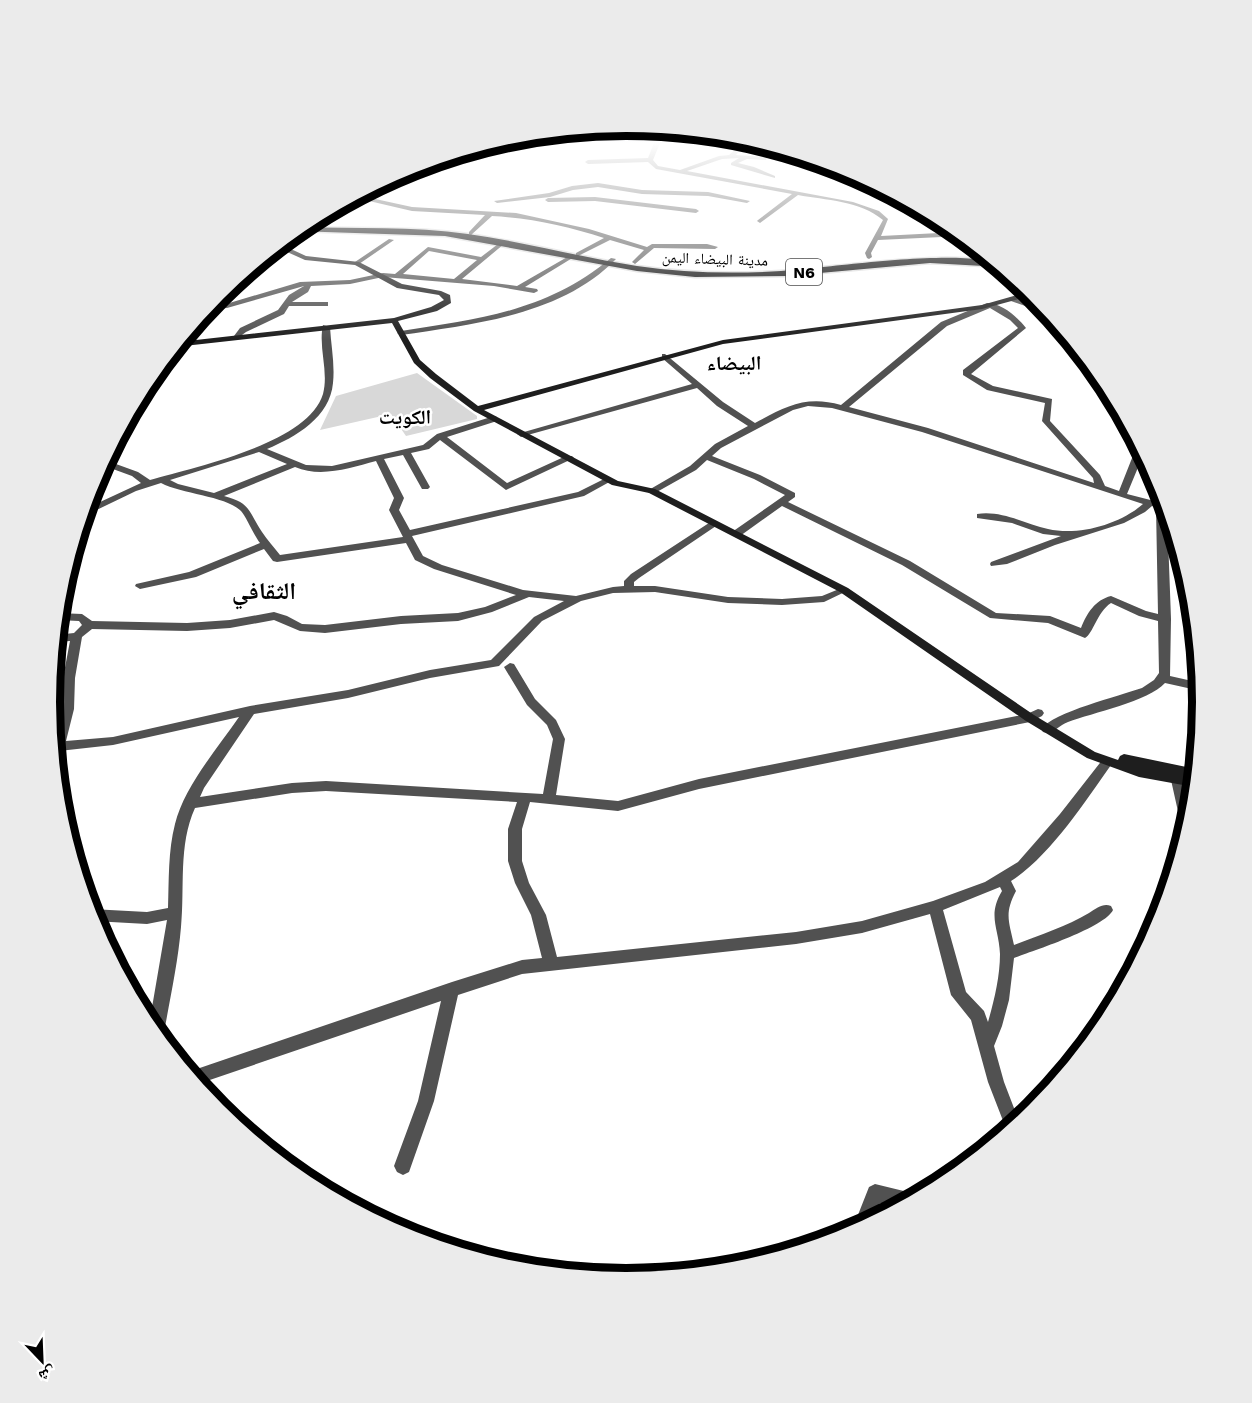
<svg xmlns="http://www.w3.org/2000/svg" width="1252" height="1403" font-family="'Work Sans','Noto Naskh Arabic',sans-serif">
  <rect width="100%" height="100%" fill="#fff"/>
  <!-- green -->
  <path fill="#d8d8d8" d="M 417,373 L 477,416 L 477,419 L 406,436 L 391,414 L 320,430 L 336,396 Z"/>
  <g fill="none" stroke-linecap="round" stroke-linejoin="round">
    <defs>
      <path id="primary" d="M 300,227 C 356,229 412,226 468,234 C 524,242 580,257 637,266 C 685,273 733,274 781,271 C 822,269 974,245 1001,267 L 930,263 L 787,276 L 695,277 L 637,271 L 445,236 L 295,231 Z"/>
    </defs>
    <!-- primary casing -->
    <use href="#primary" stroke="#dbdbdb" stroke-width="3"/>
    <!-- street -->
    <path fill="#515151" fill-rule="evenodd" d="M 654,143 L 660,143 L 653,160 L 658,166 L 680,170 L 719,156 L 729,155 L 737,148 L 740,150 L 736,155 L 768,157 L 766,160 L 747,159 L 738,163 L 754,167 L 775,176 L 775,178 L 731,165 L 731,163 L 739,158 L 722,159 L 687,171 L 853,202 L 879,211 L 888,219 L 881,236 L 958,232 L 963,236 L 878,240 L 871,253 L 872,257 L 869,259 L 867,258 L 865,253 L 883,220 C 861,201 825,200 798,195 L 760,223 L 757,221 L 758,220 L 792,194 L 656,169 L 648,162 L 588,164 L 585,162 L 588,160 L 648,158 Z
      M 681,143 L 771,146 L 780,149 L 684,145 Z
      M 798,154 L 802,156 L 799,160 L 827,166 L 824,168 L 793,162 Z
      M 411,167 L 417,170 L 414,172 L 406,169 Z
      M 598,183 L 642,190 L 708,192 L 750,201 L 747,203 L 708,196 L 642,194 L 598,187 L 573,190 L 550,197 L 497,203 L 494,201 L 549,193 L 572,186 Z
      M 357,195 L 412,207 L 516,213 L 589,229 L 647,247 L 652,244 L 707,244 L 718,247 L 715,249 L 654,248 L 635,264 L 632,262 L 644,250 L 610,240 L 578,256 L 576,255 L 576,253 L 604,238 C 568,226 530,218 492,216 L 471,235 L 469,234 L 469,232 L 485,215 L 412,211 L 352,197 Z
      M 595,197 L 696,209 L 699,211 L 696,213 L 595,201 L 548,202 L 545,200 L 548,198 Z
      M 347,200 L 347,202 L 310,227 L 305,226 L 324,212 Z
      M 389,239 L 394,240 L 359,264 L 355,264 L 355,262 Z
      M 502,241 L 505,243 L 504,244 L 462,279 L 517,286 L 569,256 L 574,257 L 525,287 L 537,289 L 538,291 L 534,293 L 494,286 L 383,277 L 350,284 L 311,286 L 308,292 L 292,302 L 328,302 L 328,306 L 289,306 L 284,314 L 246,332 L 238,338 L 234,336 L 240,328 L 278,310 L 289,295 L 304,286 L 227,308 L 216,309 L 208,306 L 212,302 L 217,305 L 226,304 L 300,282 L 350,280 L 383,273 L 395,274 L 428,247 L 481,257 ZM 429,251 L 477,260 L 454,279 L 403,274 Z
      M 611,258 L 616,259 C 562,315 474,324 401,335 L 397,333 L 401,331 C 480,319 547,311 611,258 Z
      M 1011,297 L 1017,297 L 1046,309 L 1051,315 L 1011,301 Z
      M 987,303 C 1002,303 1017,317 1026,328 L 971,374 L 993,386 L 1052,399 L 1050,421 L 1100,475 L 1105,486 L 1119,491 L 1136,448 L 1140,446 L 1144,453 L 1127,494 L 1166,504 L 1167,510 L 1171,619 L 1170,676 L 1201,683 L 1201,691 L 1165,683 C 1149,701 1092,713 1068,722 C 1059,725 1053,735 1043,732 L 1041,729 C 1054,712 1119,696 1142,688 L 1154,680 L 1159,673 L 1158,621 L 1139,616 L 1111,603 C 1097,612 1093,634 1085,638 L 1048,623 L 990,618 L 902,565 L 782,506 L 740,536 L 732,536 L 732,532 L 785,495 L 754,479 L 707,460 L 696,470 L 655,493 L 649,493 L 647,491 L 690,466 L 715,444 L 748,426 L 717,406 L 697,388 L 524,436 L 521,437 L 517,434 L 692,384 L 662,358 L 662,354 L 665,354 L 723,402 L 755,423 C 785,407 805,395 841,405 L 941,322 ZM 990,308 L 1010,320 L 1018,328 L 963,370 L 963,375 L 987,390 L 1045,403 L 1042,421 L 1093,478 L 1094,483 L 928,428 L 849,407 L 947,326 ZM 808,406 L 832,408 L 922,432 L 1143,504 C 1119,525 1078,536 1048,529 C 1025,524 1002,510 977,514 L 977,518 L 1012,523 L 1043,534 L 1061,536 L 991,562 L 990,564 L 991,566 L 1007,564 L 1055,545 L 1124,523 L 1145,512 L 1152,506 L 1156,507 L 1158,614 L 1146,611 L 1111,596 C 1095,600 1087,613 1081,628 L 1050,616 L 996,613 L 910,561 L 788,502 L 795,497 L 795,493 L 760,475 L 712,456 L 721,448 L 793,410 Z
      M 323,325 L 330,327 C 331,346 335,364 333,383 C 330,417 296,437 267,449 L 306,465 L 332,466 L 423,445 L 437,434 L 494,416 L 497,417 L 497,421 L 447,437 L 507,483 L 566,456 L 572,456 L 574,458 L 506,490 L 440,440 L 429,449 L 411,453 L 430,487 L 428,489 L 422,489 L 403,455 L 384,459 L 404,498 L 399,510 L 410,530 L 578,492 L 608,477 L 613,480 L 584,496 L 412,536 L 423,556 L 442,565 L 523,590 L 576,596 L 613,587 L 624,586 L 624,581 L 631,574 L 712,521 L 717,524 L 716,526 L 639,578 L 634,582 L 634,586 L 655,586 L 728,597 L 782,599 L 822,596 L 844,587 L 849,590 L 824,602 L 782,605 L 728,603 L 655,592 L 613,593 L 581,601 L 542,621 L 499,666 L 430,678 L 348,698 L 254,714 L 204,788 L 200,797 L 292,783 L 326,781 L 543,794 L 553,739 L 547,725 L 527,705 L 504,667 L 510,663 L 514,664 L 535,699 L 556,720 L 565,739 L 556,795 L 618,801 L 699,779 L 1027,714 L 1038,709 L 1042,710 L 1044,713 L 1042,716 L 1030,722 L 699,789 L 618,811 L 530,802 L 522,829 L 522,861 L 529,883 L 546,915 L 557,957 L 796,932 L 862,921 L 933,901 L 985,882 L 1018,862 L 1060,814 L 1103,759 L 1111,759 L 1113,762 L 1111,765 C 1084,803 1050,856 1011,881 L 1016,891 C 1004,914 1009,921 1014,945 C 1039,935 1066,927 1089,913 C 1097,908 1103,903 1111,906 L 1113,910 C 1104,928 1035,950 1014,958 L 1009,1000 L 1002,1026 L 994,1046 L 1004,1082 L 1019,1121 L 1007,1131 L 988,1082 L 971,1020 L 951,995 L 930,914 L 862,933 L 796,944 L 522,974 L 458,995 L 434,1101 L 409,1172 L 403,1175 L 397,1172 L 394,1166 L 418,1101 L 441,1001 L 198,1084 L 188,1072 L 452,982 L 522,960 L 542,958 L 531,915 L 515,883 L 508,861 L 508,829 L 517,802 L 326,791 L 292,793 L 195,808 C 178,845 185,888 181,927 C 178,963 170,998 164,1033 L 160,1039 L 149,1025 L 167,920 L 147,924 L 93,921 L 90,909 L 91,909 L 147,912 L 168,908 C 169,880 168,851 175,824 C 184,787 217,749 239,717 L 113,745 L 59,751 L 55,749 L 54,743 L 62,709 L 63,678 L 70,641 L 55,642 L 56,635 L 74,633 L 82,625 L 79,621 L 58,620 L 58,613 L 82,614 L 92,621 L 187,623 L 230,620 L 274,612 L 287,616 L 302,624 L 325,625 L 401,616 L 458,613 L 485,607 L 516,595 L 434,569 L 415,560 L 406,543 L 277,562 L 273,561 L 264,549 L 196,577 L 140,589 L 135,586 L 136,584 L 189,572 L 260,543 C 253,534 246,516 241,511 C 226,496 182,494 161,483 L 136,491 L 82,517 L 85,509 L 141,483 L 132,476 L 102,465 L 105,460 L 138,472 L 150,480 C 194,467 308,444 323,394 C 329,371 318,347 323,325 ZM 259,452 L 287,464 L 214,493 L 178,484 L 170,480 ZM 376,461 L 394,498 L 389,510 L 403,537 L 280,555 C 274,547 267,540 262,532 C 248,511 251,503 224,496 L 295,467 C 321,478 350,468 376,461 ZM 529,597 L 564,601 L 534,617 L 491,660 L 430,670 L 348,690 L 250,706 L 113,737 L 66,741 L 74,709 L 75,678 L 82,637 L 92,629 L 187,631 L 230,628 L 274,620 L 300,631 L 325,633 L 401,624 L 458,621 L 492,612 ZM 1000,887 L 1002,891 C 987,916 999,928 1000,954 C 1000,977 994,1001 988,1022 L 984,1011 L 966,992 L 943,910 Z
      M 1177,775 L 1182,777 L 1183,780 L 1192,812 L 1187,830 L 1181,825 L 1171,780 L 1172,777 Z
      M 875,1184 L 916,1194 L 917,1196 L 898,1207 L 880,1203 L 874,1219 L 856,1229 L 854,1225 L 869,1187 Z"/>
    <!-- secondary -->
    <path fill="#1e1e1e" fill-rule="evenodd" d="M 280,244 L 306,256 L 359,262 L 402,284 L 441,291 L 450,295 L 451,303 L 437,311 L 398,321 L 420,360 L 436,374 L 478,406 L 723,340 L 982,305 L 1031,291 L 1034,295 L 982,309 L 723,344 L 484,410 L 618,481 L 655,489 L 848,588 L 1034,715 L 1095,752 L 1118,760 L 1120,756 L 1124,754 L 1196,769 L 1194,787 L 1139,777 L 1087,758 L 1026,721 L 840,592 L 649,493 L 612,485 L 474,411 L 430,378 L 414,363 L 392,323 L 175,347 L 178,342 L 394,318 L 431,307 L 444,300 L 439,295 L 397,288 L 355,265 L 305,260 L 276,247 Z"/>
    <!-- primary -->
    <use href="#primary" fill="#000" fill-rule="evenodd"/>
  </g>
  <!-- sky -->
  <linearGradient id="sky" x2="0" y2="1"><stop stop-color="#8baccb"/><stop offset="0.42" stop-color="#fff"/><stop offset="1" stop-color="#fff" stop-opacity="0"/></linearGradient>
  <rect width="1252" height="340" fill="url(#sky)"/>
  <g text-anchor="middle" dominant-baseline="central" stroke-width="5" stroke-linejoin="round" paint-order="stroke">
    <!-- far-street labels -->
    <g font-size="15" fill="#000" stroke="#fff">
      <text transform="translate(715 259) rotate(2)">مدينة البيضاء اليمن</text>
    </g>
    <!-- shield labels -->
    <rect fill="#fff" stroke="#4c4c4c" stroke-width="1.5" x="786" y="259" width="36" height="26" rx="4.5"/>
    <g font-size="16" font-weight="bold" fill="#000">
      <text x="804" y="272">N6</text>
    </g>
    <!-- far-district labels -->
    <g font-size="20" font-weight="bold" fill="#000" stroke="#fff">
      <text x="734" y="363">البيضاء</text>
      <text x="405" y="417">الكويت</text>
    </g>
    <!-- district labels -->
    <g font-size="24" font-weight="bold" fill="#000" stroke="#fff">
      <text x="264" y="591">الثقافي</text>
    </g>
  </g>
  <!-- crop -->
  <path d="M0 0H1252V1403H0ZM60 702a566 566 0 1 1 1132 0a566 566 0 1 1-1132 0Z" fill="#ebebeb" fill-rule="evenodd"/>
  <path fill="none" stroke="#000" stroke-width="8" d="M60 702a566 566 0 1 1 1132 0a566 566 0 1 1-1132 0Z"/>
  <!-- north arrow -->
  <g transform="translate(42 1361) rotate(157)" stroke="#ffffff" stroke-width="4.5" paint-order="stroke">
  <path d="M0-4.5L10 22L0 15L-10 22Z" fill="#000000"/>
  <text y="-9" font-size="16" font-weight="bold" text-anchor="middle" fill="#000000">ش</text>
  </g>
</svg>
